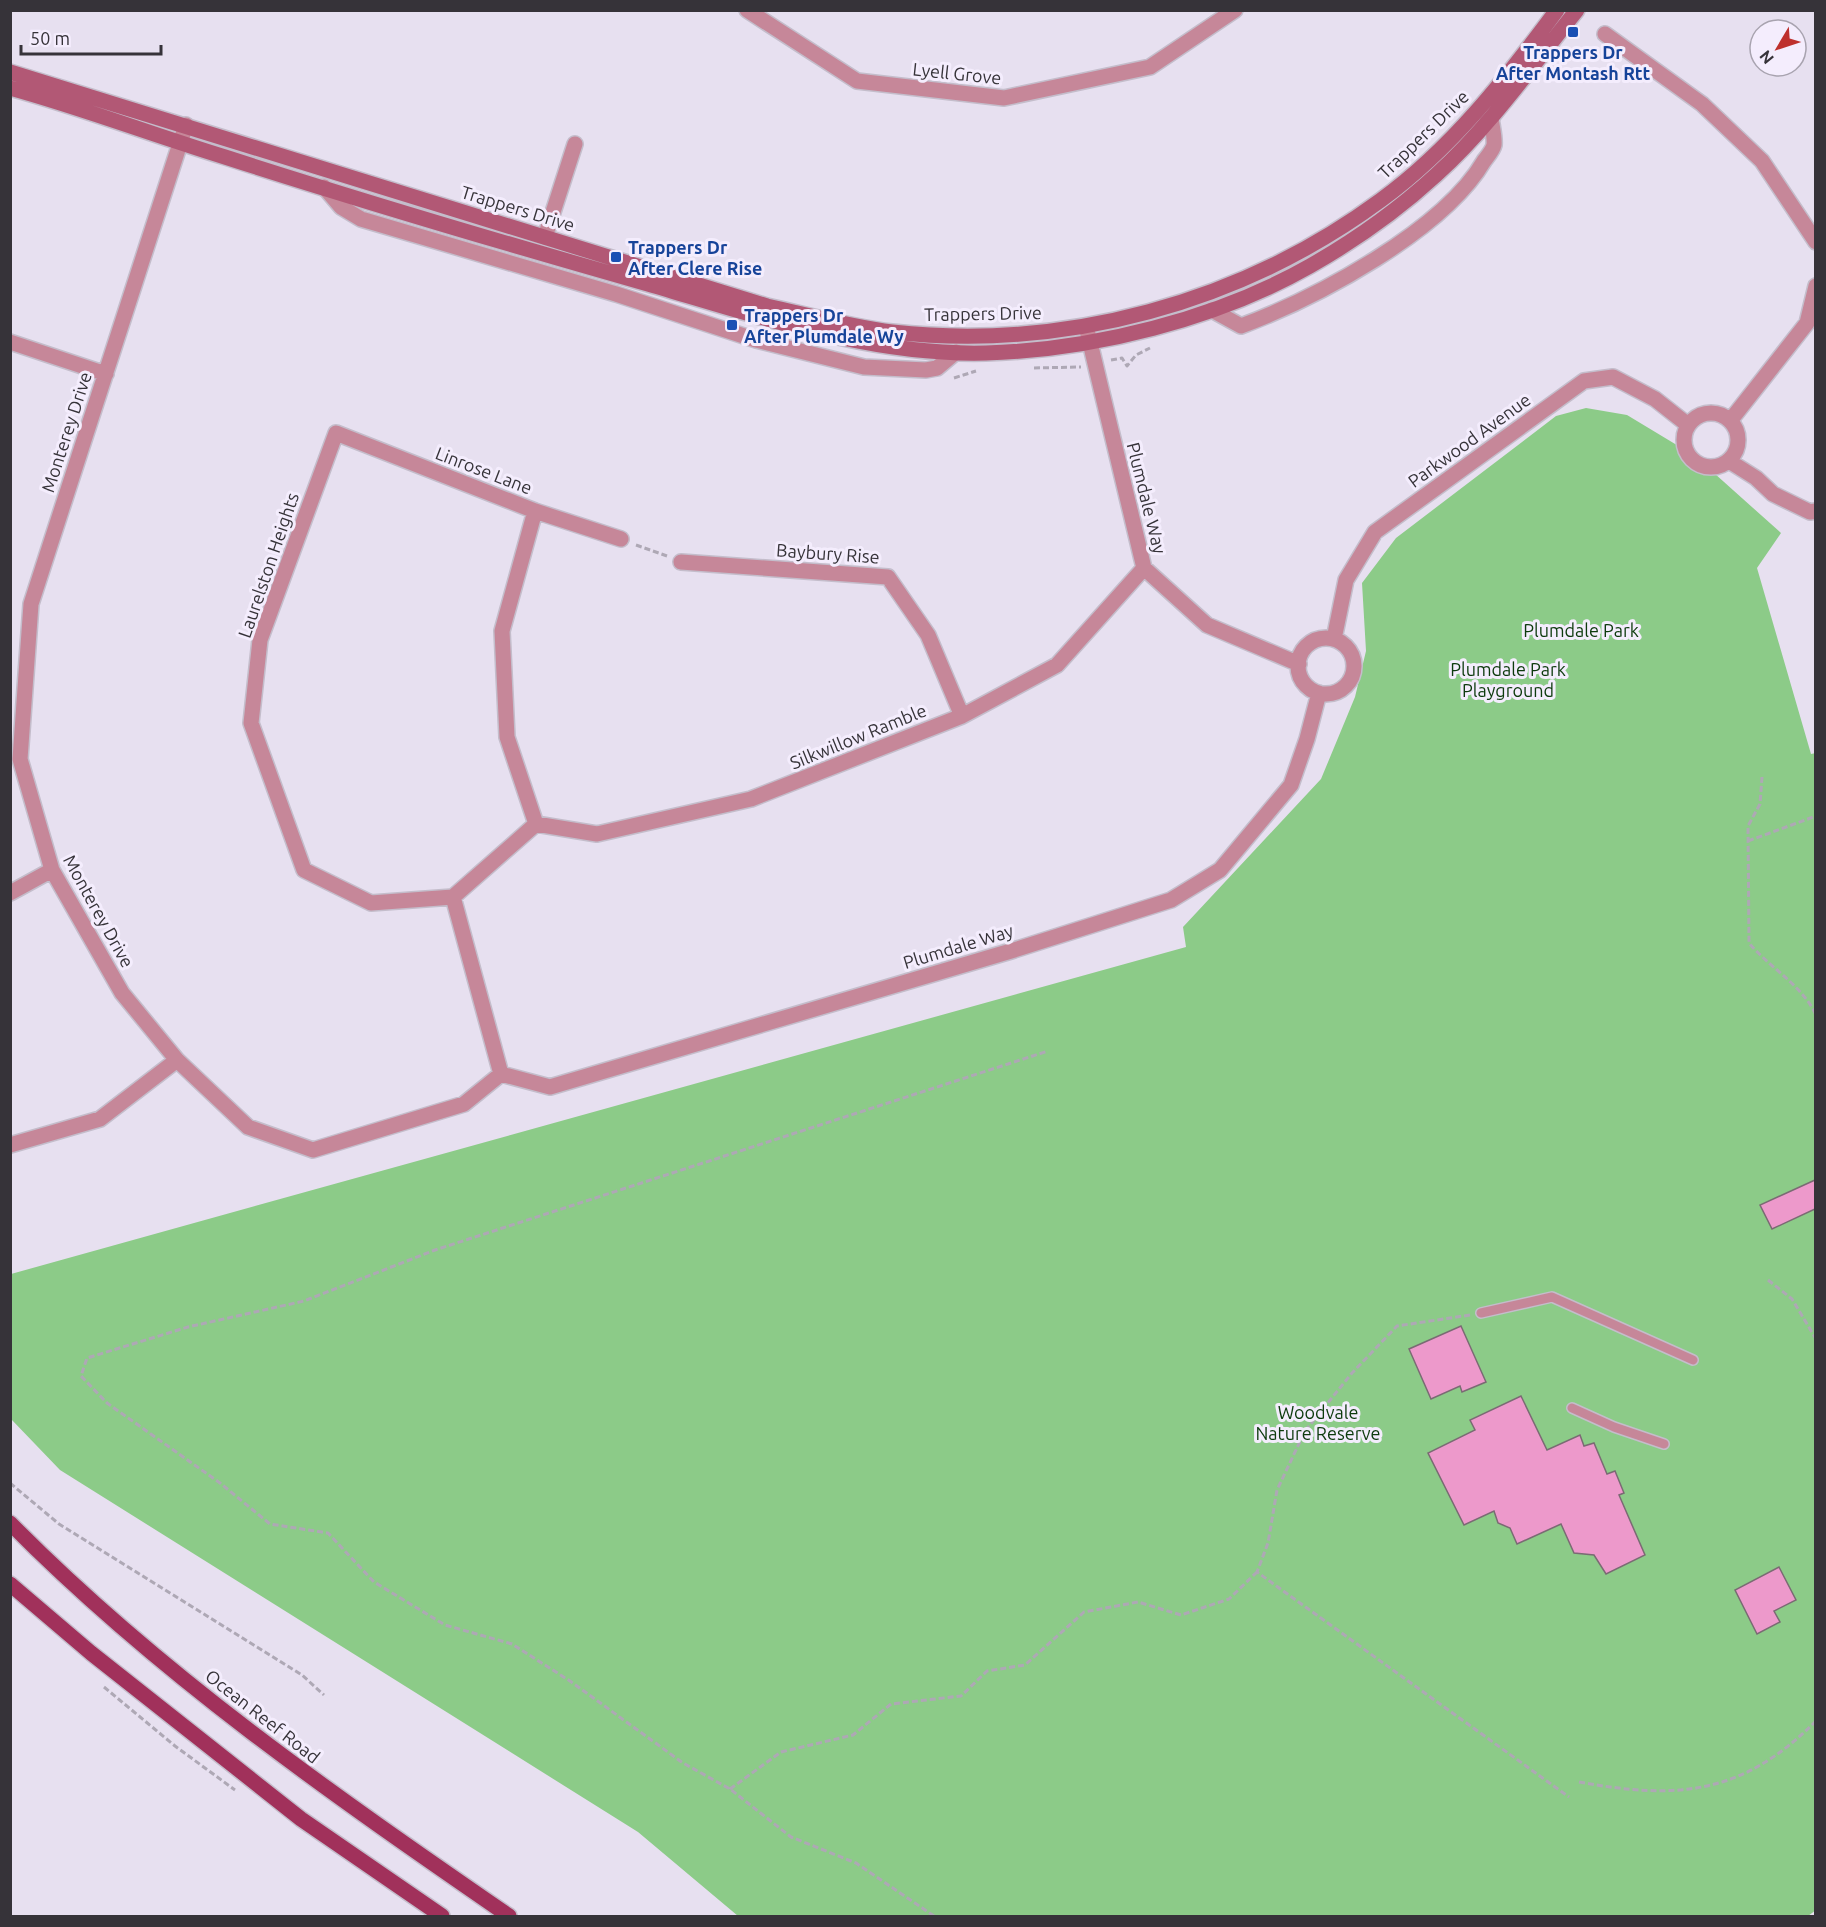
<svg xmlns="http://www.w3.org/2000/svg" width="1826" height="1927" font-family="Ubuntu,sans-serif">
  <rect width="100%" height="100%" fill="#e7e0f0"/>
  <!-- green -->
  <path fill="#8ccb88" d="M 1586,408 L 1627,415 L 1695,456 L 1781,533 L 1757,568 L 1811,754 L 1816,753 L 1816,1910 L 1808,1916 L 738,1916 L 638,1832 L 60,1470 L 11,1419 L 11,1274 L 1186,947 L 1183,927 L 1321,779 L 1355,697 L 1366,651 L 1362,583 L 1396,538 L 1556,416 Z"/>
  <!-- building -->
  <path fill="#ed99cb" stroke="#7a6b73" stroke-width="1.5" d="M 1815,1180 L 1815,1209 L 1772,1229 L 1760,1205 Z
    M 1461,1326 L 1486,1382 L 1462,1392 L 1460,1386 L 1431,1399 L 1409,1349 Z
    M 1521,1396 L 1547,1450 L 1580,1435 L 1584,1446 L 1594,1443 L 1607,1474 L 1615,1471 L 1624,1493 L 1619,1495 L 1645,1555 L 1606,1574 L 1594,1555 L 1574,1553 L 1561,1524 L 1517,1544 L 1510,1528 L 1498,1523 L 1494,1511 L 1464,1525 L 1428,1453 L 1475,1430 L 1470,1420 Z
    M 1779,1567 L 1796,1600 L 1774,1611 L 1780,1622 L 1757,1634 L 1735,1590 Z"/>
  <g fill="none" stroke-linecap="round" stroke-linejoin="round">
    <defs>
      <path id="service" d="M 1481,1313 L 1552,1297 L 1693,1360
        M 1572,1408 L 1614,1427 L 1664,1444"/>
      <path id="minor" d="M 747,10 L 857,81 L 1004,98 L 1150,67 L 1235,10
        M 1605,34 L 1702,104 L 1762,161 L 1816,242
        M 186,125 L 31,604 L 20,759 L 52,870 L 122,993 L 177,1060 L 248,1127 L 313,1150 L 464,1104 L 501,1074 L 453,897
        M 324,187 L 341,207 L 361,219 L 616,294 L 756,340 L 864,367 L 926,370 L 937,368 L 956,352
        M 545,237 L 575,144
        M 1212,310 L 1241,326 C 1316,298 1443,231 1484,161 C 1487,157 1493,150 1494,145 C 1495,138 1492,126 1491,118
        M 1087,330 L 1144,568 L 1207,625 L 1299,664
        M 10,342 L 106,374
        M1684 440a27 27 0 1 1 54 0a27 27 0 1 1-54 0Z
        M 1730,421 L 1807,323 L 1816,286
        M 1729,461 L 1756,478 L 1773,494 L 1810,512 L 1816,511
        M 681,562 L 888,577 L 928,635 L 962,716
        M1298 666a28 28 0 1 1 56 0a28 28 0 1 1-56 0Z
        M 1334,639 L 1346,580 L 1375,532 L 1584,381 L 1613,377 L 1655,399 L 1688,425
        M 536,824 L 597,834 L 751,799 L 962,716 L 1057,665 L 1144,568
        M 10,893 L 52,870
        M 453,897 L 371,903 L 304,870 L 251,723 L 260,640 L 336,433 L 535,511 L 621,539
        M 453,897 L 536,824 L 507,737 L 502,631 L 535,511
        M 501,1074 L 550,1087 L 1011,951 L 1171,900 L 1220,870 L 1291,785 L 1307,739 L 1319,693
        M 10,1145 L 100,1119 L 177,1060"/>
      <path id="secondary" d="M 10,72 L 767,306 C 808,315 850,327 892,332 C 1065,351 1241,303 1381,200 C 1451,149 1506,79 1557,10
        M 10,88 C 83,108 153,135 225,157 C 365,202 507,244 648,284 C 758,316 870,356 986,353 C 1093,350 1217,319 1310,266 C 1354,241 1399,209 1436,175 C 1490,126 1532,66 1577,10"/>
      <path id="primary" d="M 10,1523 C 160,1675 335,1796 509,1916
        M 10,1584 L 91,1653 L 301,1819 L 442,1916"/>
    </defs>
    <!-- service casing -->
    <use href="#service" stroke="#c4bdcb" stroke-width="12"/>
    <!-- minor casing -->
    <use href="#minor" stroke="#c4bdcb" stroke-width="18"/>
    <!-- secondary casing -->
    <use href="#secondary" stroke="#c4bdcb" stroke-width="18"/>
    <!-- primary casing -->
    <use href="#primary" stroke="#c4bdcb" stroke-width="18"/>
    <!-- path -->
    <path stroke="#aea8b5" stroke-width="3" stroke-dasharray="6 3" stroke-linecap="butt" d="M 1111,360 L 1122,358 L 1127,366 L 1136,355 L 1150,348
      M 1034,368 L 1081,367
      M 954,378 L 976,371
      M 636,545 L 667,556
      M 1762,777 L 1760,804 L 1748,826 L 1749,943 C 1769,967 1803,986 1816,1015
      M 1748,841 L 1816,816
      M 1768,1280 L 1792,1299 L 1816,1339
      M 1470,1315 L 1397,1326 L 1352,1373 L 1305,1431 L 1277,1490 L 1268,1543 L 1257,1572 L 1569,1797
      M 10,1483 L 59,1524 L 302,1675 L 324,1695
      M 104,1687 L 175,1746 L 235,1790
      M 1579,1782 C 1678,1800 1742,1795 1816,1721
      M 730,1789 L 781,1752 L 853,1735 L 891,1704 L 961,1696 L 987,1671 L 1025,1665 L 1084,1612 L 1138,1602 L 1181,1615 L 1229,1599 L 1257,1572
      M 934,1916 L 856,1863 L 791,1837 L 730,1789 L 683,1763 L 570,1681 L 512,1644 L 445,1625 L 374,1582 L 328,1533 L 270,1524 L 220,1483 L 107,1403 L 81,1376 L 87,1358 L 188,1327 L 304,1301 L 435,1250 L 1048,1051"/>
    <!-- service -->
    <use href="#service" stroke="#c68799" stroke-width="9"/>
    <!-- minor -->
    <use href="#minor" stroke="#c68799" stroke-width="15"/>
    <!-- secondary -->
    <use href="#secondary" stroke="#b25875" stroke-width="15"/>
    <!-- primary -->
    <use href="#primary" stroke="#a1315b" stroke-width="15"/>
  </g>
  <!-- markers -->
  <g fill="#1a4fb4" stroke="#f4edfd" stroke-width="2">
    <rect x="1567" y="26" width="12" height="12" rx="3"/>
    <rect x="610" y="251" width="12" height="12" rx="3"/>
    <rect x="726" y="319" width="12" height="12" rx="3"/>
  </g>
  <g text-anchor="middle" dominant-baseline="central" stroke-width="6" stroke-linejoin="round" paint-order="stroke">
    <!-- transit labels -->
    <g font-size="18" font-weight="bold" fill="#164399" stroke="#f4edfd" text-anchor="start">
      <text x="1573" y="52" text-anchor="middle">Trappers Dr<tspan x="1573" dy="21">After Montash Rtt</tspan></text>
      <text x="628" y="247">Trappers Dr<tspan x="628" dy="21">After Clere Rise</tspan></text>
      <text x="744" y="315">Trappers Dr<tspan x="744" dy="21">After Plumdale Wy</tspan></text>
    </g>
    <!-- street labels -->
    <g font-size="18" fill="#363339" stroke="#f4edfd">
      <text transform="translate(957 73) rotate(6)">Lyell Grove</text>
      <text transform="translate(1423 134) rotate(-44)">Trappers Drive</text>
      <text transform="translate(518 208) rotate(17)">Trappers Drive</text>
      <text transform="translate(983 313) rotate(-1)">Trappers Drive</text>
      <text transform="translate(66 432) rotate(-72)">Monterey Drive</text>
      <text transform="translate(1469 440) rotate(-36)">Parkwood Avenue</text>
      <text transform="translate(484 470) rotate(21)">Linrose Lane</text>
      <text transform="translate(1147 498) rotate(76)">Plumdale Way</text>
      <text transform="translate(828 553) rotate(4)">Baybury Rise</text>
      <text transform="translate(268 565) rotate(-71)">Laurelston Heights</text>
      <text transform="translate(858 736) rotate(-22)">Silkwillow Ramble</text>
      <text transform="translate(99 911) rotate(61)">Monterey Drive</text>
      <text transform="translate(958 946) rotate(-17)">Plumdale Way</text>
      <text transform="translate(263 1716) rotate(38)">Ocean Reef Road</text>
    </g>
    <!-- park labels -->
    <g font-size="18" fill="#0d3b0d" stroke="#f4edfd">
      <text x="1581" y="630">Plumdale Park</text>
      <text x="1508" y="669">Plumdale Park<tspan x="1508" dy="21">Playground</tspan></text>
      <text x="1318" y="1412">Woodvale<tspan x="1318" dy="21">Nature Reserve</tspan></text>
    </g>
  </g>
  <!-- border -->
  <rect width="1826" height="1927" fill="none" stroke="#363339" stroke-width="24"/>
  <!-- north arrow -->
  <g transform="translate(1778 48) rotate(231)"><circle r="28" fill="#f4edfd" stroke="#a8a3af" stroke-width="1.5"/>
  <path d="M0-4.5L10 22L0 15L-10 22Z" fill="#be302d"/>
  <text y="-9" font-size="16" font-weight="bold" text-anchor="middle" fill="#363339">N</text>
  </g>
  <!-- scale -->
  <path d="M21 45v9h140v-9" fill="none" stroke="#363339" stroke-width="3"/>
  <text x="30" y="45" font-size="18" fill="#363339" stroke="#f4edfd" stroke-width="4.5" paint-order="stroke">50 m</text>
</svg>
